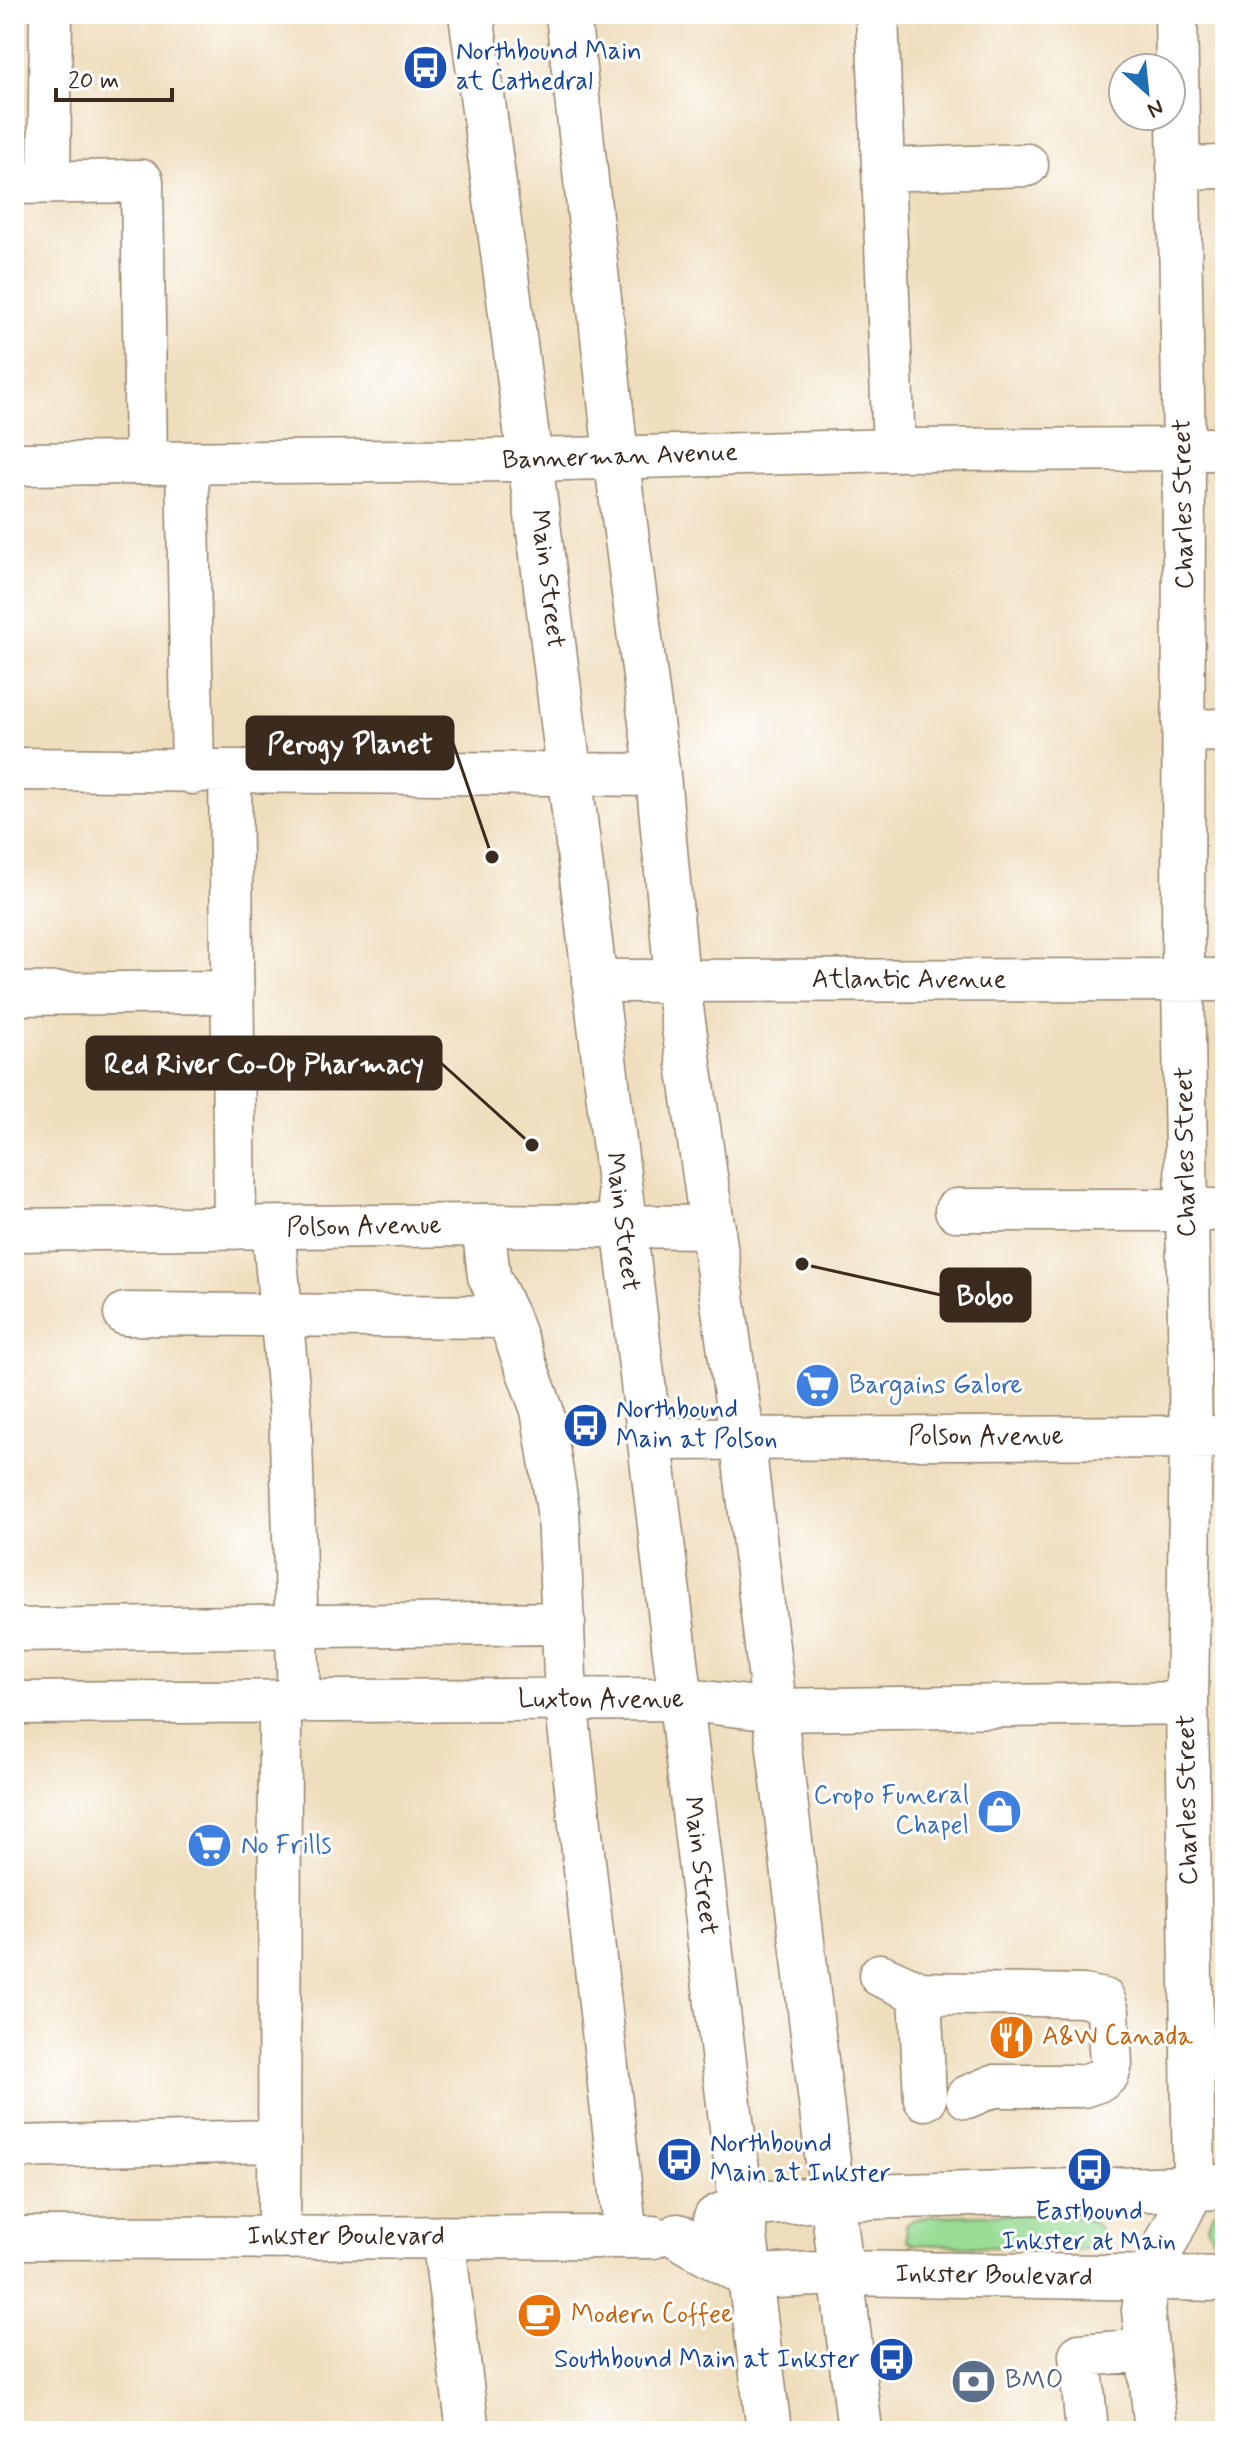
<svg xmlns="http://www.w3.org/2000/svg" width="1239" height="2445" font-family="Mynerve,sans-serif">
  <rect width="100%" height="100%" fill="#fff"/>
  <filter id="ink" filterUnits="userSpaceOnUse"><feTurbulence type="fractalNoise" baseFrequency=".0125" numOctaves="2"/><feDisplacementMap in="SourceGraphic" scale="16" xChannelSelector="R" yChannelSelector="G"/><feConvolveMatrix kernelMatrix="1 2 1 2 8 2 1 2 1" color-interpolation-filters="sRGB"/></filter>
  <filter id="wash" filterUnits="userSpaceOnUse"><feTurbulence type="fractalNoise" baseFrequency=".006" numOctaves="4" result="noise"/><feDisplacementMap in="SourceGraphic" scale="32" xChannelSelector="R" yChannelSelector="G"/><feGaussianBlur stdDeviation="1.8" result="paint"/><feColorMatrix in="noise" values="0 0 0 0 0 0 0 0 0 0 0 0 0 0 0 0 0 1.4 0 .05"/><feComposite in="paint" operator="in"/></filter>
  <g filter="url(#wash)">
    <rect width="100%" height="100%" fill="#efdebd"/>
    <!-- green -->
    <path fill="#98dc95" stroke="#6a835a" stroke-width="2" d="M 1225,2207 L 1225,2247 L 1213,2239 L 1207,2227 L 1214,2212 Z
      M 933,2216 C 970,2216 1061,2210 1092,2222 C 1099,2225 1101,2230 1103,2236 L 1093,2247 L 1076,2250 L 914,2244 L 907,2240 L 905,2225 L 915,2219 Z"/>
  </g>
  <g filter="url(#ink)">
    <g fill="none" stroke-linecap="round" stroke-linejoin="round">
      <defs>
        <path id="minor" d="M 877,14 L 894,450
          M 1178,168 L 1225,167
          M 883,170 L 1027,165
          M 49,182 L 51,14
          M 14,183 L 142,181 L 146,463
          M 187,463 L 193,773
          M 14,464 L 532,460 L 894,450 L 1225,449
          M 1186,731 L 1225,730
          M 14,769 L 658,775
          M 230,773 L 235,1228
          M 593,981 L 1225,980
          M 14,994 L 233,992
          M 956,1210 L 1225,1210
          M 483,1225 L 489,1276 L 508,1317 L 542,1410 L 558,1510 L 566,1699 L 626,2237
          M 273,1228 L 290,1407 L 299,1702
          M 14,1230 L 483,1225 L 714,1227
          M 125,1314 L 508,1317
          M 650,1439 L 1225,1437
          M 14,1630 L 564,1623
          M 14,1703 L 679,1699 L 774,1710 L 1187,1703
          M 880,1975 L 920,1993 L 1083,1996 L 1104,2000 L 1108,2012 L 1111,2064 L 1108,2074 L 1101,2080 L 1083,2086 L 993,2086 L 967,2097
          M 920,1993 L 925,2099
          M 14,2147 L 278,2141
          M 443,2237 L 468,2431
          M 14,2238 L 653,2237
          M 279,2238 L 280,1701
          M 1087,2431 L 1080,2355 L 1147,2350
          M 1156,2431 L 1143,2310 L 1148,2279 L 1194,2187 L 1187,1703 L 1191,1438 L 1183,982 L 1184,450 L 1176,14"/>
        <path id="major" d="M 471,14 C 581,818 669,1625 769,2431
          M 568,14 L 616,456 L 658,775 L 677,979 L 742,1436 L 860,2431
          M 716,2218 L 743,2205 L 832,2198 L 1225,2187
          M 678,2236 L 751,2277 L 841,2273 L 1225,2279"/>
      </defs>
      <!-- minor casing -->
      <use href="#minor" stroke="#95846e" stroke-width="45"/>
      <!-- major casing -->
      <use href="#major" stroke="#95846e" stroke-width="47"/>
      <!-- minor -->
      <use href="#minor" stroke="#fff" stroke-width="42"/>
      <!-- major -->
      <use href="#major" stroke="#fff" stroke-width="44"/>
    </g>
  </g>
  <!-- icons -->
  <defs>
    <symbol id="bus-disc" viewBox="-11 -11 22 22"><circle r="9.5" fill="#1a4fb4" stroke="#fff"/><path d="M-5-6H5V4H4V6H2V4H-2V6H-4V4H-5ZM-3.5-4V0h7V-4ZM-3.5 1.2v1.5H-2V1.2ZM2 1.2v1.5H3.5V1.2Z" fill="#fff"/></symbol>
    <symbol id="supermarket-disc" viewBox="-11 -11 22 22"><circle r="9.5" fill="#3f7fe0" stroke="#fff"/><path d="M-6-5.5h2.5l.6 2H6L4.5 2H-2.5L-4.4-4H-6ZM-1.5 3.2a1.3 1.3 0 1 0 .1 0ZM3 3.2a1.3 1.3 0 1 0 .1 0Z" fill="#fff"/></symbol>
    <symbol id="shop-disc" viewBox="-11 -11 22 22"><circle r="9.5" fill="#3f7fe0" stroke="#fff"/><path d="M-5-2.5h2.3a2.7 3.5 0 0 1 5.4 0H5L5.5 6h-11ZM-1.5-2.5h3a1.5 2.3 0 0 0-3 0Z" fill="#fff"/></symbol>
    <symbol id="restaurant-disc" viewBox="-11 -11 22 22"><circle r="9.5" fill="#e8710a" stroke="#fff"/><path d="M-5-6h1v4h1v-4h1v4h1v-4h1v5L-1.5 .5V6h-2V.5L-5-1ZM5-6V6H3V1.5H1.5Q1.5-4 5-6Z" fill="#fff"/></symbol>
    <symbol id="cafe-disc" viewBox="-11 -11 22 22"><circle r="9.5" fill="#e8710a" stroke="#fff"/><path d="M-5.5-4.5H6V0H3Q3 3.5 0 3.5H-2.5Q-5.5 3.5-5.5 0ZM3-3.2v2h1.7v-2ZM-6 4.5H4V6H-6Z" fill="#fff"/></symbol>
    <symbol id="bank-disc" viewBox="-11 -11 22 22"><circle r="9.5" fill="#5c6f8a" stroke="#fff"/><path d="M-6-4H6V4H-6ZM0-2.3a2.3 2.3 0 1 0 0 4.6a2.3 2.3 0 1 0 0-4.6Z" fill="#fff"/></symbol>
  </defs>
  <g fill-rule="evenodd">
    <use href="#bus-disc" x="400" y="42" width="51" height="51"/>
    <use href="#supermarket-disc" x="792" y="1360" width="51" height="51"/>
    <use href="#bus-disc" x="560" y="1400" width="51" height="51"/>
    <use href="#shop-disc" x="974" y="1786" width="51" height="51"/>
    <use href="#supermarket-disc" x="184" y="1820" width="51" height="51"/>
    <use href="#restaurant-disc" x="986" y="2012" width="51" height="51"/>
    <use href="#bus-disc" x="654" y="2134" width="51" height="51"/>
    <use href="#bus-disc" x="1064" y="2144" width="51" height="51"/>
    <use href="#cafe-disc" x="514" y="2290" width="51" height="51"/>
    <use href="#bus-disc" x="866" y="2334" width="51" height="51"/>
    <use href="#bank-disc" x="948" y="2356" width="51" height="51"/>
  </g>
  <g text-anchor="middle" dominant-baseline="central" stroke-width="6" stroke-linejoin="round" paint-order="stroke">
    <!-- transit labels -->
    <g font-size="26" fill="#164399" stroke="#fff" text-anchor="start">
      <text x="456" y="52">Northbound Main<tspan x="456" dy="30">at Cathedral</tspan></text>
      <text x="616" y="1410">Northbound<tspan x="616" dy="30">Main at Polson</tspan></text>
      <text x="710" y="2144">Northbound<tspan x="710" dy="30">Main at Inkster</tspan></text>
      <text x="1089" y="2212" text-anchor="middle">Eastbound<tspan x="1089" dy="30">Inkster at Main</tspan></text>
      <text x="860" y="2360" text-anchor="end">Southbound Main at Inkster</text>
    </g>
    <!-- street labels -->
    <g font-size="26" fill="#3b2a1e" stroke="#fff">
      <text transform="translate(620 457) rotate(-2)">Bannerman Avenue</text>
      <text transform="translate(1184 504) rotate(-91)">Charles Street</text>
      <text transform="translate(547 579) rotate(83)">Main Street</text>
      <text x="909" y="980">Atlantic Avenue</text>
      <text transform="translate(1186 1152) rotate(-91)">Charles Street</text>
      <text transform="translate(622 1222) rotate(83)">Main Street</text>
      <text transform="translate(364 1227) rotate(-1)">Polson Avenue</text>
      <text x="986" y="1437">Polson Avenue</text>
      <text x="601" y="1700">Luxton Avenue</text>
      <text transform="translate(1188 1800) rotate(-91)">Charles Street</text>
      <text transform="translate(700 1866) rotate(83)">Main Street</text>
      <text x="346" y="2237">Inkster Boulevard</text>
      <text transform="translate(994 2276) rotate(1)">Inkster Boulevard</text>
    </g>
    <!-- shop labels -->
    <g font-size="26" fill="#366cbe" stroke="#fff" text-anchor="start">
      <text x="849" y="1386">Bargains Galore</text>
      <text x="969" y="1796" text-anchor="end">Cropo Funeral<tspan x="969" dy="30">Chapel</tspan></text>
      <text x="241" y="1846">No Frills</text>
    </g>
    <!-- food labels -->
    <g font-size="26" fill="#c56008" stroke="#fff" text-anchor="start">
      <text x="1042" y="2037">A&amp;W Canada</text>
      <text x="571" y="2315">Modern Coffee</text>
    </g>
    <!-- service labels -->
    <g font-size="26" fill="#4e5e75" stroke="#fff" text-anchor="start">
      <text x="1005" y="2381">BMO</text>
    </g>
  </g>
  <!-- callouts -->
  <path fill="none" stroke="#3b2a1e" stroke-width="3" d="M492 857L453 743M532 1145L441 1063M802 1264L941 1295"/>
  <g fill="#3b2a1e" stroke="#fff" stroke-width="3">
    <circle cx="492" cy="857" r="8"/>
    <circle cx="532" cy="1145" r="8"/>
    <circle cx="802" cy="1264" r="8"/>
  </g>
  <g fill="#3b2a1e" stroke="#3b2a1e" stroke-width="3">
    <rect x="247" y="717" width="206" height="52" rx="8"/>
    <rect x="87" y="1037" width="354" height="52" rx="8"/>
    <rect x="941" y="1269" width="89" height="52" rx="8"/>
  </g>
  <g font-size="28" text-anchor="middle" font-weight="bold" fill="#fff">
    <text x="350" y="753">Perogy Planet</text>
    <text x="264" y="1073">Red River Co-Op Pharmacy</text>
    <text x="985" y="1305">Bobo</text>
  </g>
  <!-- margin -->
  <rect width="1239" height="2445" fill="none" stroke="#fff" stroke-width="48"/>
  <!-- north arrow -->
  <g transform="translate(1147 92) rotate(153)"><circle r="38" fill="#ffffff" stroke="#b1aaa5" stroke-width="2"/>
  <path d="M0-6L14 30L0 20L-14 30Z" fill="#1f6fb2"/>
  <text y="-12" font-size="22" font-weight="bold" text-anchor="middle" fill="#3b2a1e">N</text>
  </g>
  <!-- scale -->
  <path d="M56 88v12h116v-12" fill="none" stroke="#3b2a1e" stroke-width="4"/>
  <text x="68" y="88" font-size="24" fill="#3b2a1e" stroke="#ffffff" stroke-width="6" paint-order="stroke">20 m</text>
</svg>
